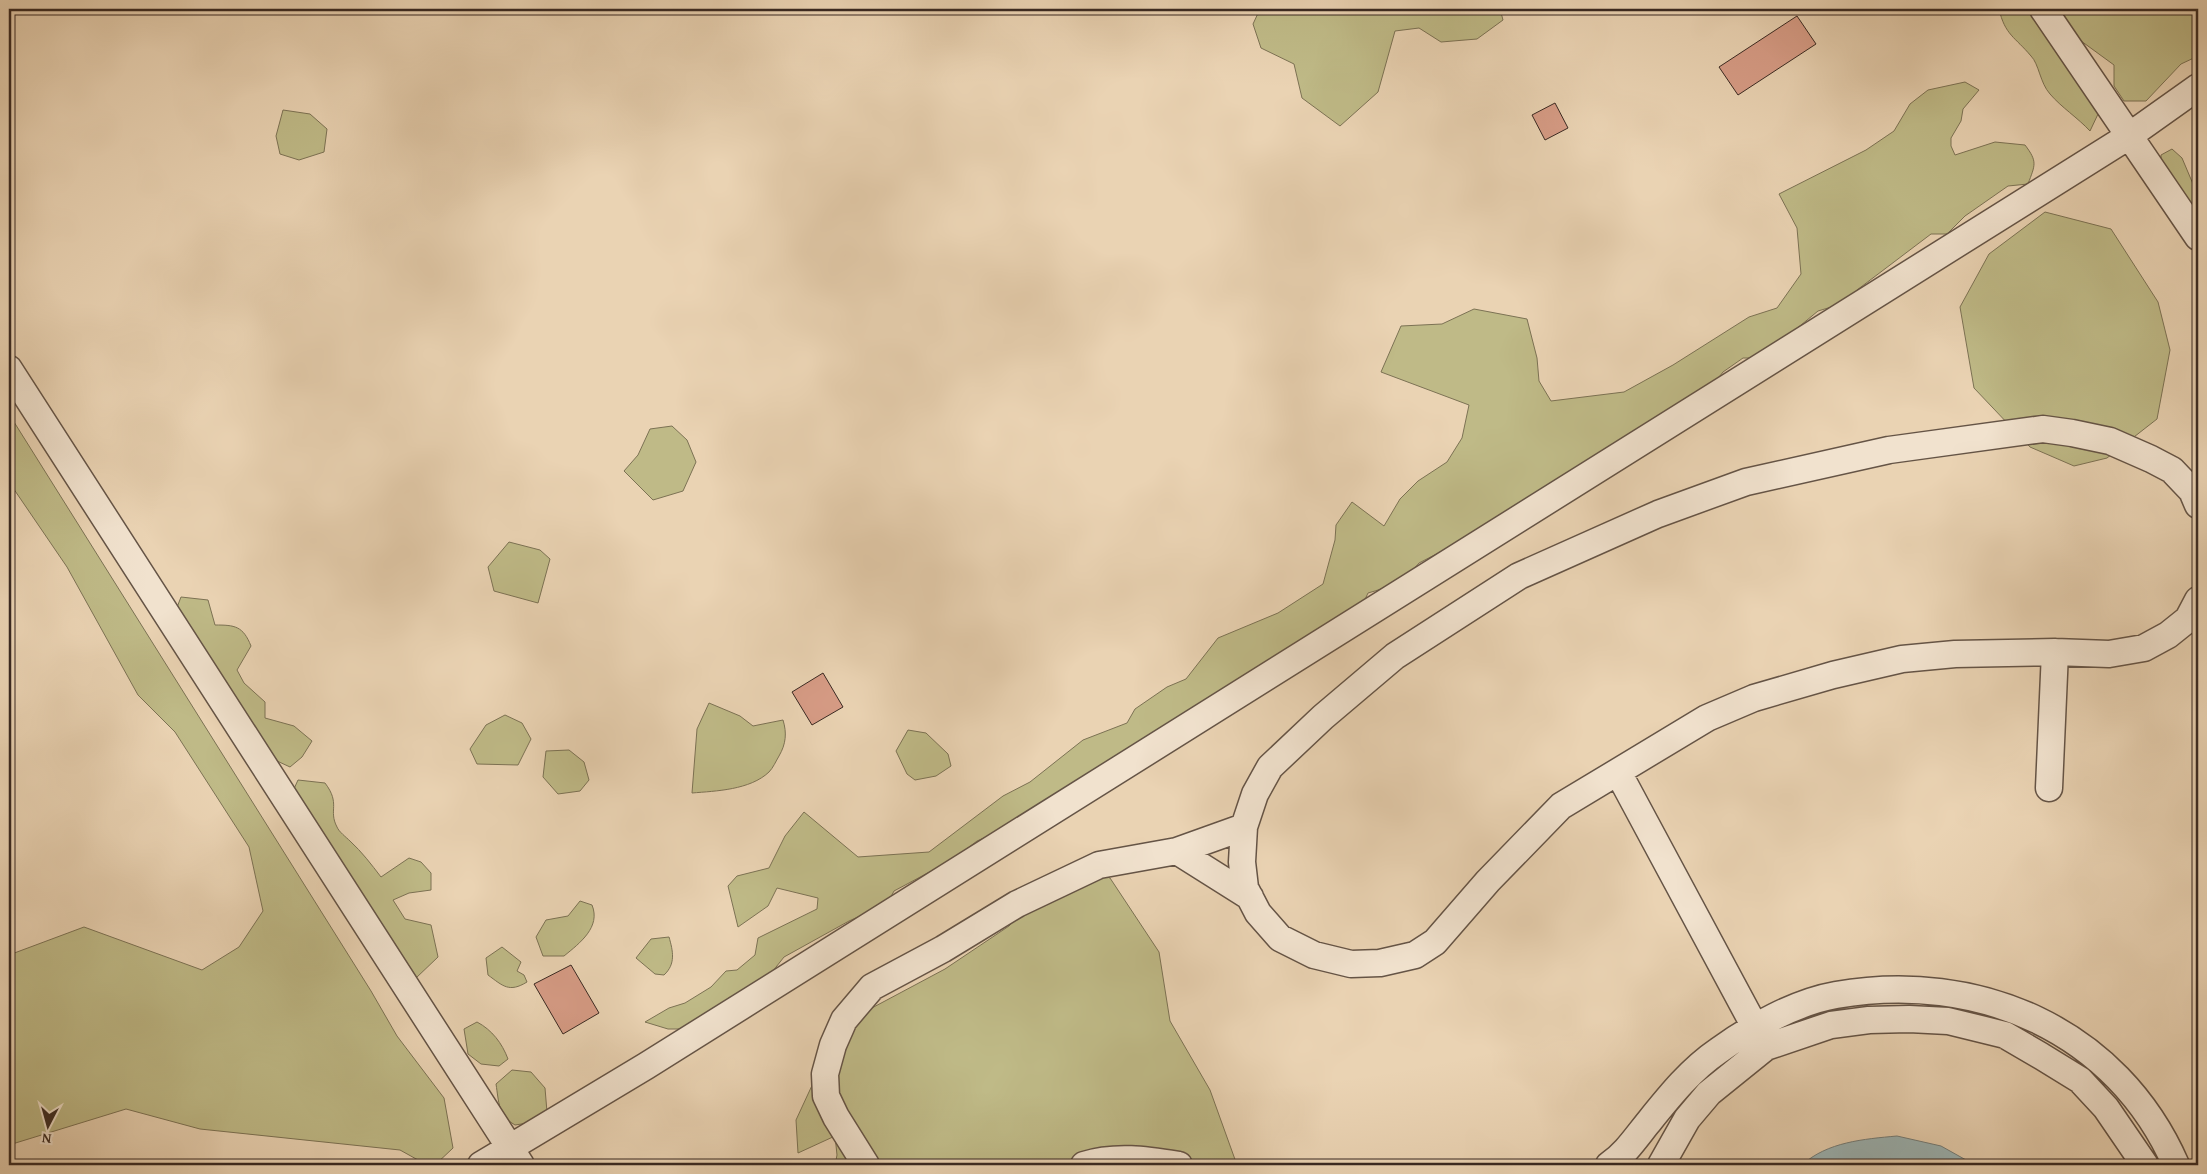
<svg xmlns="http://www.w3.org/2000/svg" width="2207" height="1174" font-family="'Gentium Book Plus',serif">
  <rect width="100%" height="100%" fill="#ead3b3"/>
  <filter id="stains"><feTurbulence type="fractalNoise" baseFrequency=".004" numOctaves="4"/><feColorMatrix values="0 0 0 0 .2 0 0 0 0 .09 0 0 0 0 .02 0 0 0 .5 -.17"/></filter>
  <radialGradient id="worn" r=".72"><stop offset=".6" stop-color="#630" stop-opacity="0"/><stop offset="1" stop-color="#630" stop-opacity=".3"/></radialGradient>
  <!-- green -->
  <path fill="#bfba87" stroke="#7c7254" d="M 1260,9 L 1500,9 L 1503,20 L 1477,39 L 1441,42 L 1419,28 L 1395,31 L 1378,92 L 1340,126 L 1302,98 L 1294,64 L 1261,48 L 1253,24 Z
    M 1999,9 L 2030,9 L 2044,25 L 2099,112 L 2090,131 C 2078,118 2061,107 2050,94 C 2040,83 2039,64 2031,56 C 2015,37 2005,35 1999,9 Z
    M 2057,9 L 2198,9 L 2198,56 L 2181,64 L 2146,101 L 2124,101 L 2114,86 L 2114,65 L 2077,38 Z
    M 1965,82 L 1979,90 L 1963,109 L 1961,121 L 1951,138 L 1951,146 L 1955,155 L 1995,142 L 2025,145 C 2038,162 2035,165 2028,184 L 2008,186 L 1965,216 L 1947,234 L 1931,234 L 1857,290 L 1848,302 L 1818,311 L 1795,330 L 1754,358 L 1743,358 L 1723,372 L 1716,381 L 1579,468 L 1559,478 L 1479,532 L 1419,563 C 1407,579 1387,588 1368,593 L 1362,606 L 1002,830 L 977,841 L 952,860 L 894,891 L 887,904 L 849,921 L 784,957 L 761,986 L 745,995 L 730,997 L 691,1029 L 668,1029 L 645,1022 L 669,1008 L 685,1003 L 711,987 L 726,971 L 737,970 L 755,955 L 758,938 L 817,909 L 818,898 L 777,888 L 768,906 L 738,927 L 728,886 L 737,876 L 769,868 L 785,836 L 804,812 L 858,857 L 929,852 L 1003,796 L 1030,782 L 1083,740 L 1127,723 L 1135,709 L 1167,687 L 1186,679 L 1218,638 L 1278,613 L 1323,584 L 1335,540 L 1336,525 L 1352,502 L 1384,526 L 1400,499 L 1418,481 L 1447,462 L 1462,438 L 1469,405 L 1381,372 L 1401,326 L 1442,324 L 1474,309 L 1527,319 L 1537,358 L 1539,381 L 1551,401 L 1624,392 L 1673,365 L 1749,317 L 1777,308 L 1801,274 L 1797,228 L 1779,194 L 1866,150 L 1894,131 L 1910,104 L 1928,90 Z
    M 283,110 L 310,114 L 327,129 L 324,152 L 299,160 L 280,154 L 276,136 Z
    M 2172,149 L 2182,158 L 2193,184 L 2198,190 L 2198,247 L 2161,169 L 2161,155 Z
    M 2045,212 L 2111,229 L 2158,302 L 2170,350 L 2157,419 L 2107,458 L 2074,466 L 2030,447 L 1974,388 L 1960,307 L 1989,254 Z
    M 9,414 L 371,991 L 397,1036 L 444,1098 L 453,1148 L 435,1165 L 427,1165 L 400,1150 L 200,1129 L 126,1109 L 9,1145 L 9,955 L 84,927 L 202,970 L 239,947 L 263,911 L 249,847 L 175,732 L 138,695 L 67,567 L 9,482 Z
    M 672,426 L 687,440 L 696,462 L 683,491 L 653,500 L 624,471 L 638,455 L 650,429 Z
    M 509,542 L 540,550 L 550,559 L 538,603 L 494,591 L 488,567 Z
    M 181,597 L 208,600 L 215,625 C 235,625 243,626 251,646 L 237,670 L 244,683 L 265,702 L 265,718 L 294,726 L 312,741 L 302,757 L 290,767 L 262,754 L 176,610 Z
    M 709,703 L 740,716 L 753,726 L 783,720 C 787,733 786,744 779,756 C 776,761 773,768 769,772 C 750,790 716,791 692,793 L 697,729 Z
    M 505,715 L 522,723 L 531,739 L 518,765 L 477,764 L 470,749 L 486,725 Z
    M 908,730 L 926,733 L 948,754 L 951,766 L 936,776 L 915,780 L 907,774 L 896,751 Z
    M 569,750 L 584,762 L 589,780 L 580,791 L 558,794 L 543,777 L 546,751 Z
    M 298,780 L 325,783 C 341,804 328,810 337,827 C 339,832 346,837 350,841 C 362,852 371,864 381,877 L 409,858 L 421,862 L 431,873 L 431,890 L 409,893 L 393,900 L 405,919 L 431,925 L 438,957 L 416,978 L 293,791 Z
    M 1085,868 L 1110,878 L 1159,952 L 1170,1021 L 1210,1090 L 1237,1165 L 835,1165 L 837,1155 L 835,1136 L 798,1153 L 796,1120 L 840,1025 L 945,969 L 1009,926 L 1043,892 Z
    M 580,901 L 592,905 C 601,927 580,943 564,956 L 543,956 L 536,937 L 546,920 L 568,916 Z
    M 669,937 C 673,951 676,964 664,975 L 655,974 L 636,958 L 651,939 Z
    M 502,947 L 521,962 L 517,971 L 524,975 L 527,982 C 509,993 503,986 488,975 L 486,958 Z
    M 477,1022 C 492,1030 502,1043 508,1059 L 499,1066 L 481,1064 L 468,1054 L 464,1029 Z
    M 512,1070 L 531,1072 L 545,1088 L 547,1112 L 528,1123 L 515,1125 C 498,1115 499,1103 496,1084 Z"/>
  <!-- water -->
  <path fill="#9cb6b7" stroke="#747e7b" d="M 1897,1136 L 1941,1146 L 1975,1165 L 1802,1165 C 1827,1142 1864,1139 1897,1136 Z"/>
  <!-- building -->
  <path fill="#d79c86" stroke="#392922" d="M 1797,16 L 1816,44 L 1738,95 L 1719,67 Z
    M 1555,103 L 1568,128 L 1545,140 L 1532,115 Z
    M 823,673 L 843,707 L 812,725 L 792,692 Z
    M 571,965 L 599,1013 L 563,1034 L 534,984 Z"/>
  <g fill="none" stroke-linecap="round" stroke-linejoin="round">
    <defs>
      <path id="minor" d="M 2043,9 L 2198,237
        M 9,369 L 521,1165
        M 2198,505 L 2192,491 L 2172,470 L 2151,459 L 2110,441 L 2072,433 L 2043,429 L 1889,450 L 1746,482 L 1658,514 L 1519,576 L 1395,656 L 1323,717 L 1270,767 L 1255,794 L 1244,827 L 1242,862 L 1245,888 L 1258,913 L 1280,938 L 1314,955 L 1351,964 L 1380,963 L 1415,955 L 1435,942 L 1488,881 L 1561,806 L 1707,718 L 1754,698 L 1833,675 L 1902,659 L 1955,654 L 2055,652 L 2109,654 L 2144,648 L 2168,635 L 2188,619 L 2198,600
        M 1618,772 L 1763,1042
        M 2049,788 L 2055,652
        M 1177,851 L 1250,897
        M 481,1165 L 646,1066 L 2129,136 L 2198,87
        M 866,1165 L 836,1117 L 826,1096 L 825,1074 L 833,1045 L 844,1020 L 872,987 L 943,949 L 1017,904 L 1099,865 L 1177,851 L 1244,827
        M 1084,1165 C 1116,1155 1147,1160 1179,1165
        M 1609,1165 C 1625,1154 1635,1139 1647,1124 C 1668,1098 1690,1070 1718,1051 C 1751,1027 1796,1002 1836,995 C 1978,970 2117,1030 2176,1165
        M 1661,1165 L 1687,1119 L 1709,1093 L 1766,1047 L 1831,1025 L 1869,1020 L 1909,1019 L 1948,1021 L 2005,1035 L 2041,1056 L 2080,1080 L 2106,1108 L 2145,1165"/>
    </defs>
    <!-- minor casing -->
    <use href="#minor" stroke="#655446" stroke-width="29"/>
    <!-- minor -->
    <use href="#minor" stroke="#f1e2ce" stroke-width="26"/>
  </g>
  <!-- margin -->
  <rect width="2207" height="1174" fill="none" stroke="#ead3b3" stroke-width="30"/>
  <rect x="10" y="10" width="2187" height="1154" fill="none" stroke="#392922" stroke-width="2.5"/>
  <rect x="15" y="15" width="2177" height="1144" fill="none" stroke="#392922"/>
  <!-- north arrow -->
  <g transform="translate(48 1126) rotate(186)" stroke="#f1e2ce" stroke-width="4" paint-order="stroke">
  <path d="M0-4L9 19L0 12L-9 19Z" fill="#392922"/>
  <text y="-8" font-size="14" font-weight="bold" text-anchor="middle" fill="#392922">N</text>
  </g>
  <rect width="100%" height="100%" filter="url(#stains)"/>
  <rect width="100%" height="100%" fill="url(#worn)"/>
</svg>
